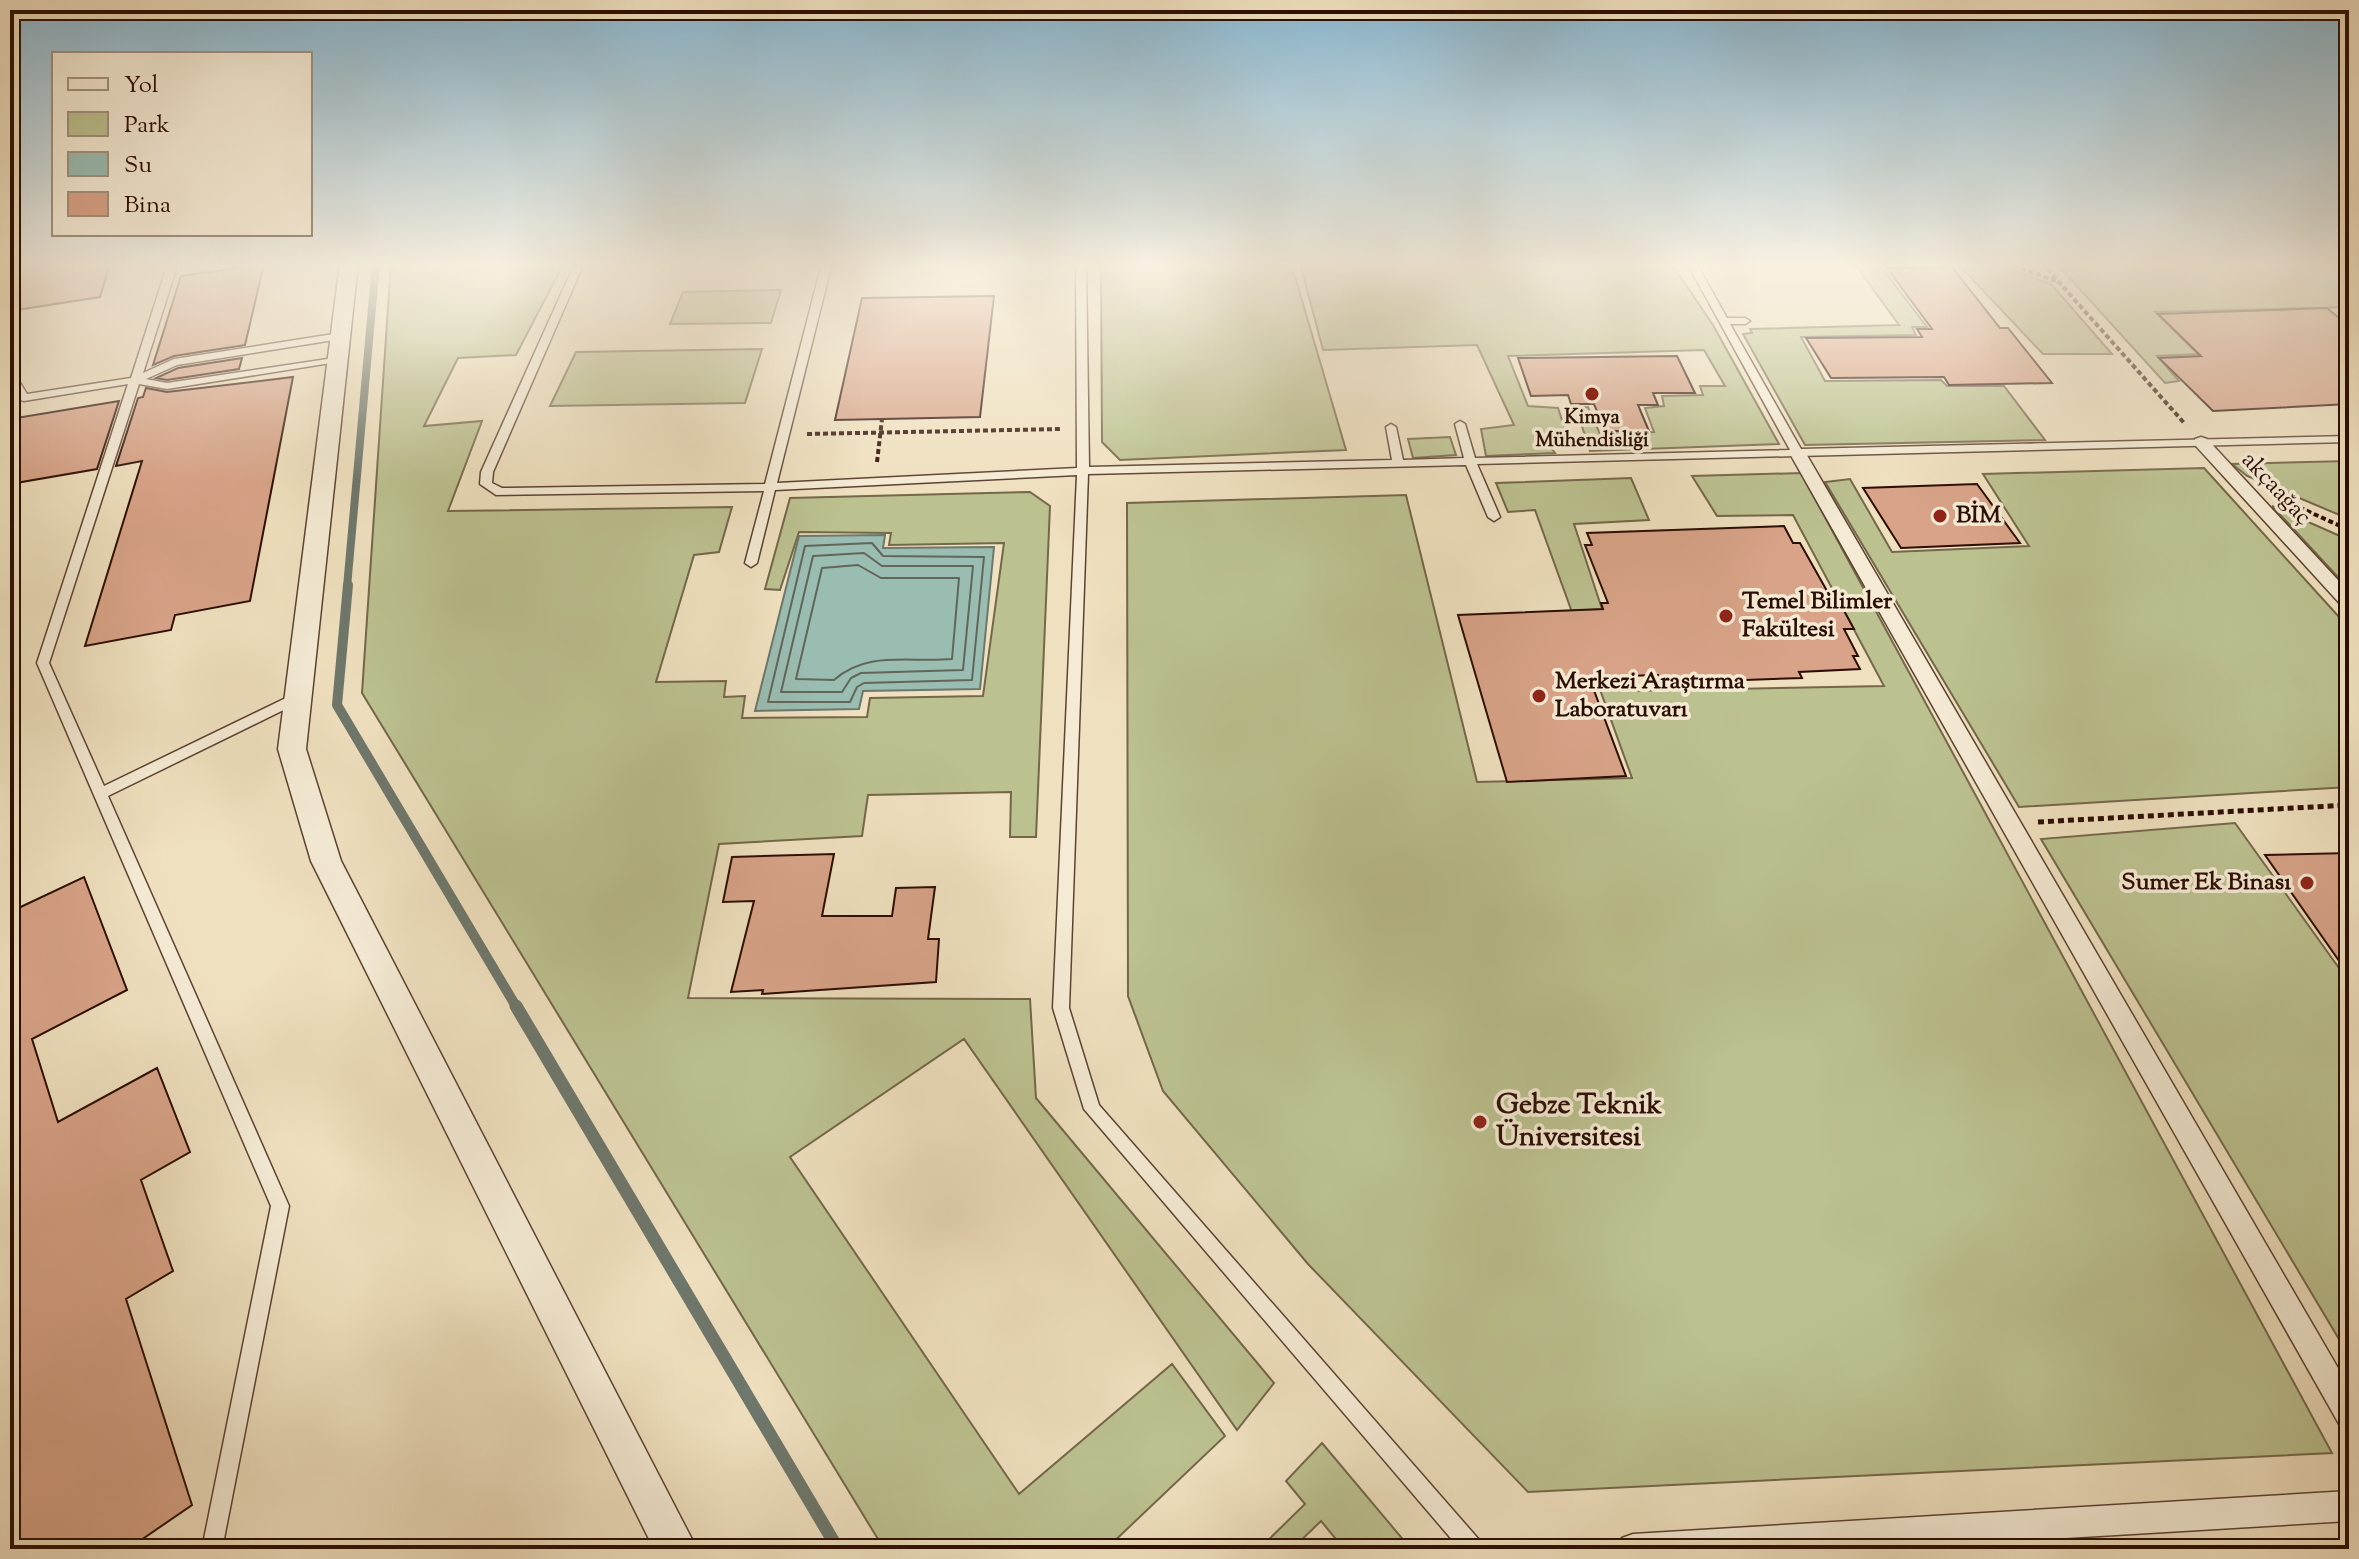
<svg xmlns="http://www.w3.org/2000/svg" width="2359" height="1559" font-family="'Sorts Mill Goudy',serif">
  <rect width="100%" height="100%" fill="#efe0bf"/>
  <filter id="stains"><feTurbulence type="fractalNoise" baseFrequency=".0025" numOctaves="4"/><feColorMatrix values="0 0 0 0 .2 0 0 0 0 .09 0 0 0 0 .02 0 0 0 .5 -.17"/></filter>
  <radialGradient id="worn" r=".72"><stop offset=".6" stop-color="#630" stop-opacity="0"/><stop offset="1" stop-color="#630" stop-opacity=".3"/></radialGradient>
  <!-- green -->
  <path fill="#bcc190" stroke="#74674a" stroke-width="2" d="M 391,263 L 564,263 L 516,355 L 458,358 L 424,426 L 482,421 L 448,511 L 732,507 L 719,552 L 694,555 L 656,682 L 726,681 L 724,697 L 745,696 L 742,718 L 867,717 L 870,698 L 983,696 L 1004,543 L 889,545 L 891,533 L 799,532 L 780,590 L 765,589 L 790,498 L 1030,492 L 1050,506 L 1036,837 L 1010,837 L 1011,792 L 868,795 L 862,836 L 719,844 L 688,998 L 1030,999 L 1036,1098 L 1274,1383 L 1237,1430 L 964,1039 L 790,1157 L 1019,1494 L 1172,1364 L 1225,1436 L 1106,1549 L 884,1549 L 362,693 Z
    M 1101,263 L 1291,263 L 1346,450 L 1120,460 L 1102,442 Z
    M 1300,263 L 1671,263 L 1713,325 L 1779,444 L 1590,451 L 1576,408 L 1588,407 L 1600,434 L 1654,432 L 1645,408 L 1664,406 L 1662,396 L 1703,395 L 1700,386 L 1725,386 L 1704,350 L 1508,356 L 1528,406 L 1558,408 L 1570,444 L 1549,445 L 1555,453 L 1486,456 L 1481,429 L 1514,425 L 1477,345 L 1323,350 Z
    M 1854,263 L 1878,263 L 1927,327 L 1912,327 L 1916,335 L 1801,337 L 1825,381 L 1941,380 L 1947,386 L 2004,386 L 2045,440 L 1805,445 L 1743,334 L 1752,333 L 1750,329 L 1899,325 Z
    M 1897,263 L 1997,263 L 2052,285 L 2112,354 L 2043,354 L 1959,265 Z
    M 2056,263 L 2260,263 L 2349,290 L 2349,307 L 2155,312 L 2198,354 L 2157,356 L 2179,381 L 2165,383 Z
    M 781,290 L 771,323 L 670,324 L 683,292 Z
    M 762,349 L 745,403 L 550,406 L 576,352 Z
    M 1450,437 L 1456,455 L 1413,458 L 1408,439 Z
    M 2349,461 L 2349,519 L 2247,476 L 2232,464 Z
    M 2204,468 L 2349,628 L 2349,787 L 2019,807 L 1825,482 L 1850,479 L 1892,552 L 2029,546 L 1983,474 Z
    M 1801,473 L 2332,1453 L 1528,1492 L 1308,1264 L 1163,1091 L 1128,996 L 1127,503 L 1406,495 L 1477,782 L 1632,778 L 1535,510 L 1508,512 L 1496,483 L 1631,478 L 1649,520 L 1574,524 L 1629,691 L 1884,686 L 1793,515 L 1717,516 L 1692,476 Z
    M 2272,506 L 2349,540 L 2349,589 Z
    M 2235,823 L 2344,975 L 2349,975 L 2349,1356 L 2041,839 Z
    M 1322,1443 L 1411,1549 L 1344,1549 L 1321,1521 L 1292,1549 L 1259,1549 L 1305,1504 L 1286,1481 Z"/>
  <!-- water -->
  <path fill="#9abdb2" stroke="#6e776c" stroke-width="2" d="M 885,535 L 883,548 L 994,547 L 980,689 L 863,691 L 859,709 L 755,711 L 799,536 Z"/>
  <g fill="none" stroke-linecap="round" stroke-linejoin="round">
    <!-- shore -->
    <path stroke="#62655a" stroke-width="2" d="M 872,543 L 883,556 L 984,557 L 972,680 L 864,683 L 857,687 L 850,702 L 768,702 L 805,546 Z
      M 864,553 L 882,566 L 973,566 L 963,670 L 861,673 L 851,678 L 842,692 L 781,692 L 813,556 Z
      M 858,565 L 881,578 L 959,578 L 952,659 C 910,663 868,650 834,680 L 796,679 L 822,568 Z"/>
    <!-- stream-far2 -->
    <path stroke="#6e776c" stroke-width="8" d="M 347,587 L 376,263"/>
    <!-- stream-far1 -->
    <path stroke="#6e776c" stroke-width="10" d="M 348,585 L 337,705 L 517,1008"/>
    <!-- stream -->
    <path stroke="#6e776c" stroke-width="13" d="M 516,1006 L 838,1549"/>
    <!-- river -->
    <path fill="#9abdb2" fill-rule="evenodd" d="M 2264,263 L 2329,263 L 2349,269 L 2349,296 L 2269,272 Z"/>
  </g>
  <!-- building -->
  <path fill="#d8a388" stroke="#2b0d03" stroke-width="2" d="M 10,263 L 110,263 L 100,297 L 10,311 Z
    M 264,264 L 245,345 L 174,356 L 153,365 L 181,276 Z
    M 1952,267 L 2000,328 L 2008,328 L 2052,383 L 1949,385 L 1944,377 L 1831,378 L 1806,338 L 1922,337 L 1917,329 L 1932,329 L 1887,268 Z
    M 994,296 L 980,417 L 835,420 L 862,298 Z
    M 2327,308 L 2349,326 L 2349,404 L 2213,411 L 2159,358 L 2201,356 L 2158,314 Z
    M 1677,356 L 1695,393 L 1653,393 L 1658,405 L 1638,405 L 1649,431 L 1605,431 L 1594,404 L 1571,404 L 1568,395 L 1531,396 L 1518,358 Z
    M 242,358 L 239,369 L 167,380 L 156,378 L 178,368 Z
    M 293,377 L 250,601 L 175,615 L 171,630 L 85,646 L 142,461 L 116,466 L 138,398 L 143,397 L 146,388 L 167,392 Z
    M 119,401 L 97,469 L 10,484 L 10,419 Z
    M 1977,484 L 2020,543 L 1901,548 L 1863,488 Z
    M 1784,526 L 1793,543 L 1800,543 L 1831,598 L 1837,598 L 1854,629 L 1844,629 L 1858,656 L 1853,656 L 1860,669 L 1799,672 L 1802,678 L 1661,683 L 1658,675 L 1589,677 L 1626,776 L 1507,782 L 1458,615 L 1603,609 L 1601,603 L 1608,603 L 1585,545 L 1592,545 L 1587,533 Z
    M 2349,853 L 2349,975 L 2265,855 Z
    M 834,854 L 822,916 L 892,916 L 896,888 L 935,887 L 928,939 L 939,939 L 936,982 L 762,994 L 763,990 L 731,992 L 754,901 L 723,902 L 732,857 Z
    M 84,877 L 127,990 L 32,1039 L 58,1122 L 157,1068 L 190,1152 L 141,1180 L 173,1271 L 126,1299 L 192,1505 L 128,1549 L 10,1549 L 10,912 Z"/>
  <g fill="none" stroke-linecap="round" stroke-linejoin="round">
    <defs>
      <path id="service" d="M 168,263 L 178,263 L 143,373 L 174,359 L 340,333 L 345,336 L 340,339 L 177,365 L 146,379 L 167,383 L 341,357 L 341,361 L 337,362 L 167,389 L 139,384 L 49,663 L 104,786 L 292,695 L 297,693 L 304,698 L 302,701 L 108,796 L 289,1206 L 222,1549 L 202,1549 L 271,1206 L 37,663 L 128,384 L 24,401 L 20,400 L 10,384 L 10,372 L 14,373 L 27,394 L 131,378 Z
        M 575,263 L 584,263 L 493,472 L 492,483 L 502,488 L 765,484 L 822,263 L 832,263 L 777,483 L 1077,468 L 1076,263 L 1086,263 L 1089,467 L 1392,460 L 1386,427 L 1391,424 L 1396,427 L 1403,460 L 1464,458 L 1455,424 L 1460,421 L 1465,424 L 1475,458 L 1790,450 L 1687,263 L 1696,263 L 1727,318 L 1745,318 L 1750,321 L 1745,324 L 1730,324 L 1801,449 L 2349,436 L 2349,442 L 1477,464 L 1500,517 L 1494,521 L 1488,517 L 1466,465 L 1088,474 L 1069,1008 L 1099,1105 L 1481,1542 L 1484,1549 L 1460,1549 L 1084,1109 L 1053,1008 L 1077,475 L 775,490 L 757,563 L 751,567 L 745,563 L 764,491 L 496,495 L 480,484 L 481,472 Z"/>
      <path id="pedestrian" d="M 2201,437 L 2207,439 L 2349,592 L 2349,609 L 2343,607 L 2195,445 L 2195,439 Z
        M 1797,447 L 1805,452 L 2349,1387 L 2349,1428 L 2339,1424 L 1789,452 Z
        M 2349,1491 L 2349,1521 L 1880,1549 L 1618,1549 L 1622,1538 L 1633,1534 Z"/>
      <path id="minor" d="M 340,263 L 358,263 L 306,749 L 341,861 L 697,1549 L 654,1549 L 311,861 L 278,749 Z"/>
    </defs>
    <!-- service casing -->
    <use href="#service" stroke="#5c4232" stroke-width="3"/>
    <!-- pedestrian casing -->
    <use href="#pedestrian" stroke="#5c4232" stroke-width="3"/>
    <!-- minor casing -->
    <use href="#minor" stroke="#5c4232" stroke-width="3"/>
    <!-- path-far1 -->
    <path stroke="#2b0d03" stroke-width="4" stroke-dasharray="5 3" stroke-linecap="butt" d="M 2006,263 L 2058,282
      M 2042,263 L 2185,424
      M 807,434 L 1061,429
      M 877,462 L 882,419
      M 2292,504 L 2349,530"/>
    <!-- path -->
    <path stroke="#2b0d03" stroke-width="5" stroke-dasharray="6 4" stroke-linecap="butt" d="M 2038,822 L 2349,805"/>
    <!-- service -->
    <use href="#service" fill="#f5ebd5" fill-rule="evenodd"/>
    <!-- pedestrian -->
    <use href="#pedestrian" fill="#f5ebd5" fill-rule="evenodd"/>
    <!-- minor -->
    <use href="#minor" fill="#f5ebd5" fill-rule="evenodd"/>
  </g>
  <!-- sky -->
  <linearGradient id="sky" x2="0" y2="1"><stop stop-color="#89b8d2"/><stop offset="0.55" stop-color="#f8f1e2"/><stop offset="1" stop-color="#f8f1e2" stop-opacity="0"/></linearGradient>
  <rect width="2359" height="482" fill="url(#sky)"/>
  <!-- markers -->
  <g fill="#8f2418" stroke="#f5ebd5" stroke-width="3">
    <circle cx="1592" cy="394" r="8"/>
    <circle cx="1940" cy="516" r="8"/>
    <circle cx="1726" cy="616" r="8"/>
    <circle cx="1539" cy="696" r="8"/>
    <circle cx="2307" cy="883" r="8"/>
    <circle cx="1480" cy="1122" r="8"/>
  </g>
  <g text-anchor="middle" dominant-baseline="central" stroke-width="7" stroke-linejoin="round" paint-order="stroke">
    <!-- far-poi labels -->
    <g font-size="20" font-weight="bold" fill="#2b0d03" stroke="#f5ebd5">
      <text x="1592" y="418">Kimya<tspan x="1592" dy="23">Mühendisliği</tspan></text>
    </g>
    <!-- street labels -->
    <g font-size="24" fill="#2b0d03" stroke="#f5ebd5">
      <text transform="translate(2276 489) rotate(47)">akçaağaç</text>
    </g>
    <!-- poi labels -->
    <g font-size="24" font-weight="bold" fill="#2b0d03" stroke="#f5ebd5" text-anchor="start">
      <text x="1956" y="516">BİM</text>
      <text x="1742" y="602">Temel Bilimler<tspan x="1742" dy="28">Fakültesi</tspan></text>
      <text x="1555" y="682">Merkezi Araştırma<tspan x="1555" dy="28">Laboratuvarı</tspan></text>
      <text x="2291" y="883" text-anchor="end">Sumer Ek Binası</text>
    </g>
    <!-- near-poi labels -->
    <g font-size="28" font-weight="bold" fill="#2b0d03" stroke="#f5ebd5" text-anchor="start">
      <text x="1496" y="1106">Gebze Teknik<tspan x="1496" dy="32">Üniversitesi</tspan></text>
    </g>
  </g>
  <!-- margin -->
  <rect width="2359" height="1559" fill="none" stroke="#efe0bf" stroke-width="40"/>
  <rect x="12" y="12" width="2335" height="1535" fill="none" stroke="#2b0d03" stroke-width="4"/>
  <rect x="20" y="20" width="2319" height="1519" fill="none" stroke="#2b0d03" stroke-width="2"/>
  <!-- legend -->
  <rect x="52" y="52" width="260" height="184" fill="#f5ebd5" stroke="#a49281" stroke-width="2"/>
  <rect x="68" y="78" width="40" height="12" fill="#f5ebd5" stroke="#a49281" stroke-width="2"/>
  <text x="124" y="92" font-size="24" fill="#2b0d03">Yol</text>
  <rect x="68" y="112" width="40" height="24" fill="#bcc190" stroke="#a49281" stroke-width="2"/>
  <text x="124" y="132" font-size="24" fill="#2b0d03">Park</text>
  <rect x="68" y="152" width="40" height="24" fill="#9abdb2" stroke="#a49281" stroke-width="2"/>
  <text x="124" y="172" font-size="24" fill="#2b0d03">Su</text>
  <rect x="68" y="192" width="40" height="24" fill="#d8a388" stroke="#a49281" stroke-width="2"/>
  <text x="124" y="212" font-size="24" fill="#2b0d03">Bina</text>
  <rect width="100%" height="100%" filter="url(#stains)"/>
  <rect width="100%" height="100%" fill="url(#worn)"/>
</svg>
